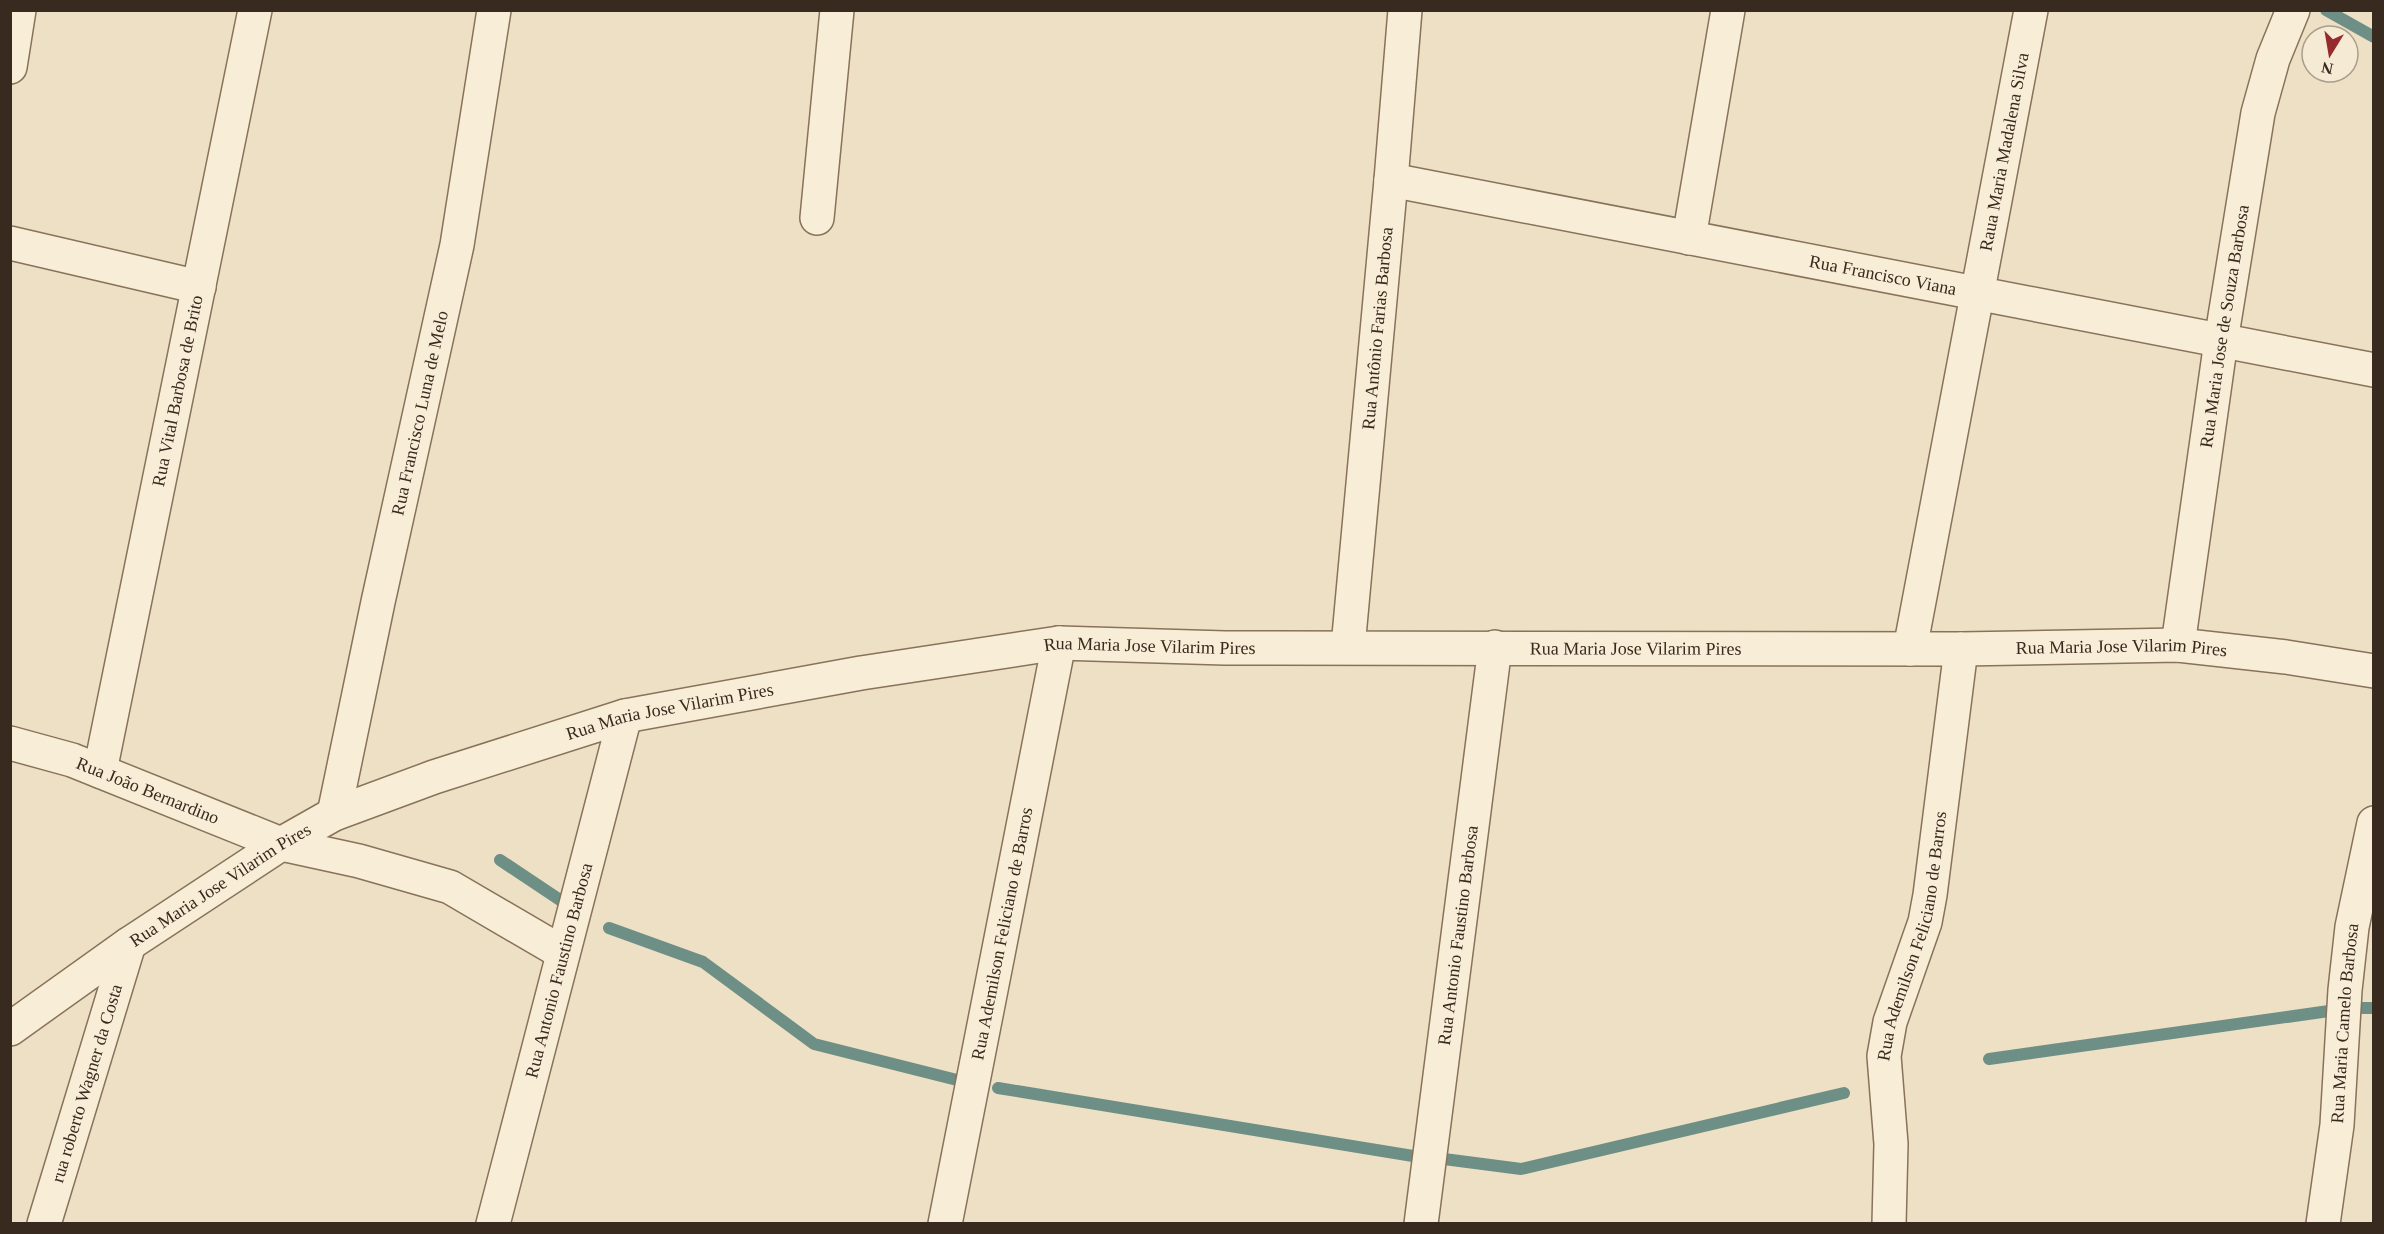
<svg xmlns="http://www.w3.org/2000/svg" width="2384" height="1234" font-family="Georgia,serif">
  <rect width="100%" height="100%" fill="#eee0c4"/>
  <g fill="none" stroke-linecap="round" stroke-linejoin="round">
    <!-- stream -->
    <path stroke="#6d8f86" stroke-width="12" d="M 2326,10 L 2374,37
      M 500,860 L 572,908
      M 609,928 L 703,962 L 814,1044 L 965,1082
      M 2350,1008 L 2374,1008
      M 1989,1059 L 2329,1011
      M 998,1088 L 1413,1156
      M 1444,1159 L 1521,1169 L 1844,1093"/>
    <defs>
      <g id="minor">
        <path d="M 10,67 L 19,10"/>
        <path id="s1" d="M 1391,180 L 2374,370"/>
        <path d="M 817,218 L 837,10"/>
        <path d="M 1689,238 L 1728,10"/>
        <path d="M 10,243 L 199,287"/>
        <path id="s2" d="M 2178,645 L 2221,341 L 2258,113 L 2273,59 L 2293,10"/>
        <path id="s3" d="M 1348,647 L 1391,180 L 1405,10"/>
        <path id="s4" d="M 1910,649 L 2031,10"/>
        <path id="s5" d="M 10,743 L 72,760 L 281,844 L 359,861 L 450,887 L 563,953"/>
        <path id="s6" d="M 100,771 L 255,10"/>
        <path id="s7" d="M 334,814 L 378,602 L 457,245 L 494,10"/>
        <path id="s8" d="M 10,1029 L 129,944 L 281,844 L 334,814 L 434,777 L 625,716 L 861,673 L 1059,643 L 1225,648 L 1961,649 L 2178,645 L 2286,657 L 2374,671"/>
        <path id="s9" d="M 44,1224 L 129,944"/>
        <path id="s10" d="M 493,1224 L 625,716"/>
        <path id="s11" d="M 945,1224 L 1059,643"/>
        <path id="s12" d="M 1421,1224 L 1495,647"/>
        <path id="s13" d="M 1889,1224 L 1891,1144 L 1884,1056 L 1890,1022 L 1925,922 L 1930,895 L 1961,649"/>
        <path id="s14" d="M 2323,1224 L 2337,1125 L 2345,990 L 2352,927 L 2374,823"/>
      </g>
    </defs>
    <!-- minor casing -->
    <use href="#minor" stroke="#88725b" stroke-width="36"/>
    <!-- minor -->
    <use href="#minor" stroke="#f8eed7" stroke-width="33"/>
  </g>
  <g text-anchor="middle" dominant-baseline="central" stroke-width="4.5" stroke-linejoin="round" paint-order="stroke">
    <!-- street labels -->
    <g font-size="18" fill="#382a1e" stroke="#f5ebd4">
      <text stroke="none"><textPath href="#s4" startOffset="506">Raua Maria Madalena Silva</textPath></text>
      <text stroke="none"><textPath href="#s1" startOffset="501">Rua Francisco Viana</textPath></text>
      <text stroke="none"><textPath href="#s2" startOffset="322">Rua Maria Jose de Souza Barbosa</textPath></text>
      <text stroke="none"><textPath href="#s3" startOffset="320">Rua Antônio Farias Barbosa</textPath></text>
      <text stroke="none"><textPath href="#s6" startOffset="388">Rua Vital Barbosa de Brito</textPath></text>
      <text stroke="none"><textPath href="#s7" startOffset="410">Rua Francisco Luna de Melo</textPath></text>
      <text stroke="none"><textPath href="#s8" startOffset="1227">Rua Maria Jose Vilarim Pires</textPath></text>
      <text stroke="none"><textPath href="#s8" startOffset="1713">Rua Maria Jose Vilarim Pires</textPath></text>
      <text stroke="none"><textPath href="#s8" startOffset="2199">Rua Maria Jose Vilarim Pires</textPath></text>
      <text stroke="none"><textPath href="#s8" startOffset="741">Rua Maria Jose Vilarim Pires</textPath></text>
      <text stroke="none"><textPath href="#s5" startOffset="146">Rua João Bernardino</textPath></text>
      <text stroke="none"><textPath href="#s8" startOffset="255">Rua Maria Jose Vilarim Pires</textPath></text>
      <text stroke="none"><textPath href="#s11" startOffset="296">Rua Ademilson Feliciano de Barros</textPath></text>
      <text stroke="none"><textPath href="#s12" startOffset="291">Rua Antonio Faustino Barbosa</textPath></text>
      <text stroke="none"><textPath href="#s13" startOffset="292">Rua Ademilson Feliciano de Barros</textPath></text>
      <text stroke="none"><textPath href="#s10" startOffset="262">Rua Antonio Faustino Barbosa</textPath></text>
      <text stroke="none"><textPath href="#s14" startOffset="202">Rua Maria Camelo Barbosa</textPath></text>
      <text stroke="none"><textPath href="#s9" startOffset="147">rua roberto Wagner da Costa</textPath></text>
    </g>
  </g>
  <!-- border -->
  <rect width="2384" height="1234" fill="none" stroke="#382a1e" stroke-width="24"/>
  <!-- north arrow -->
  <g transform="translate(2330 54) rotate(191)"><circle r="28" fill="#f5ebd4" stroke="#a99e8b" stroke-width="1.5"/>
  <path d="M0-4.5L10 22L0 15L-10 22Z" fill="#962b2e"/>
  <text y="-9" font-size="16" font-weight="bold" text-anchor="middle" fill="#382a1e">N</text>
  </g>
</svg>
